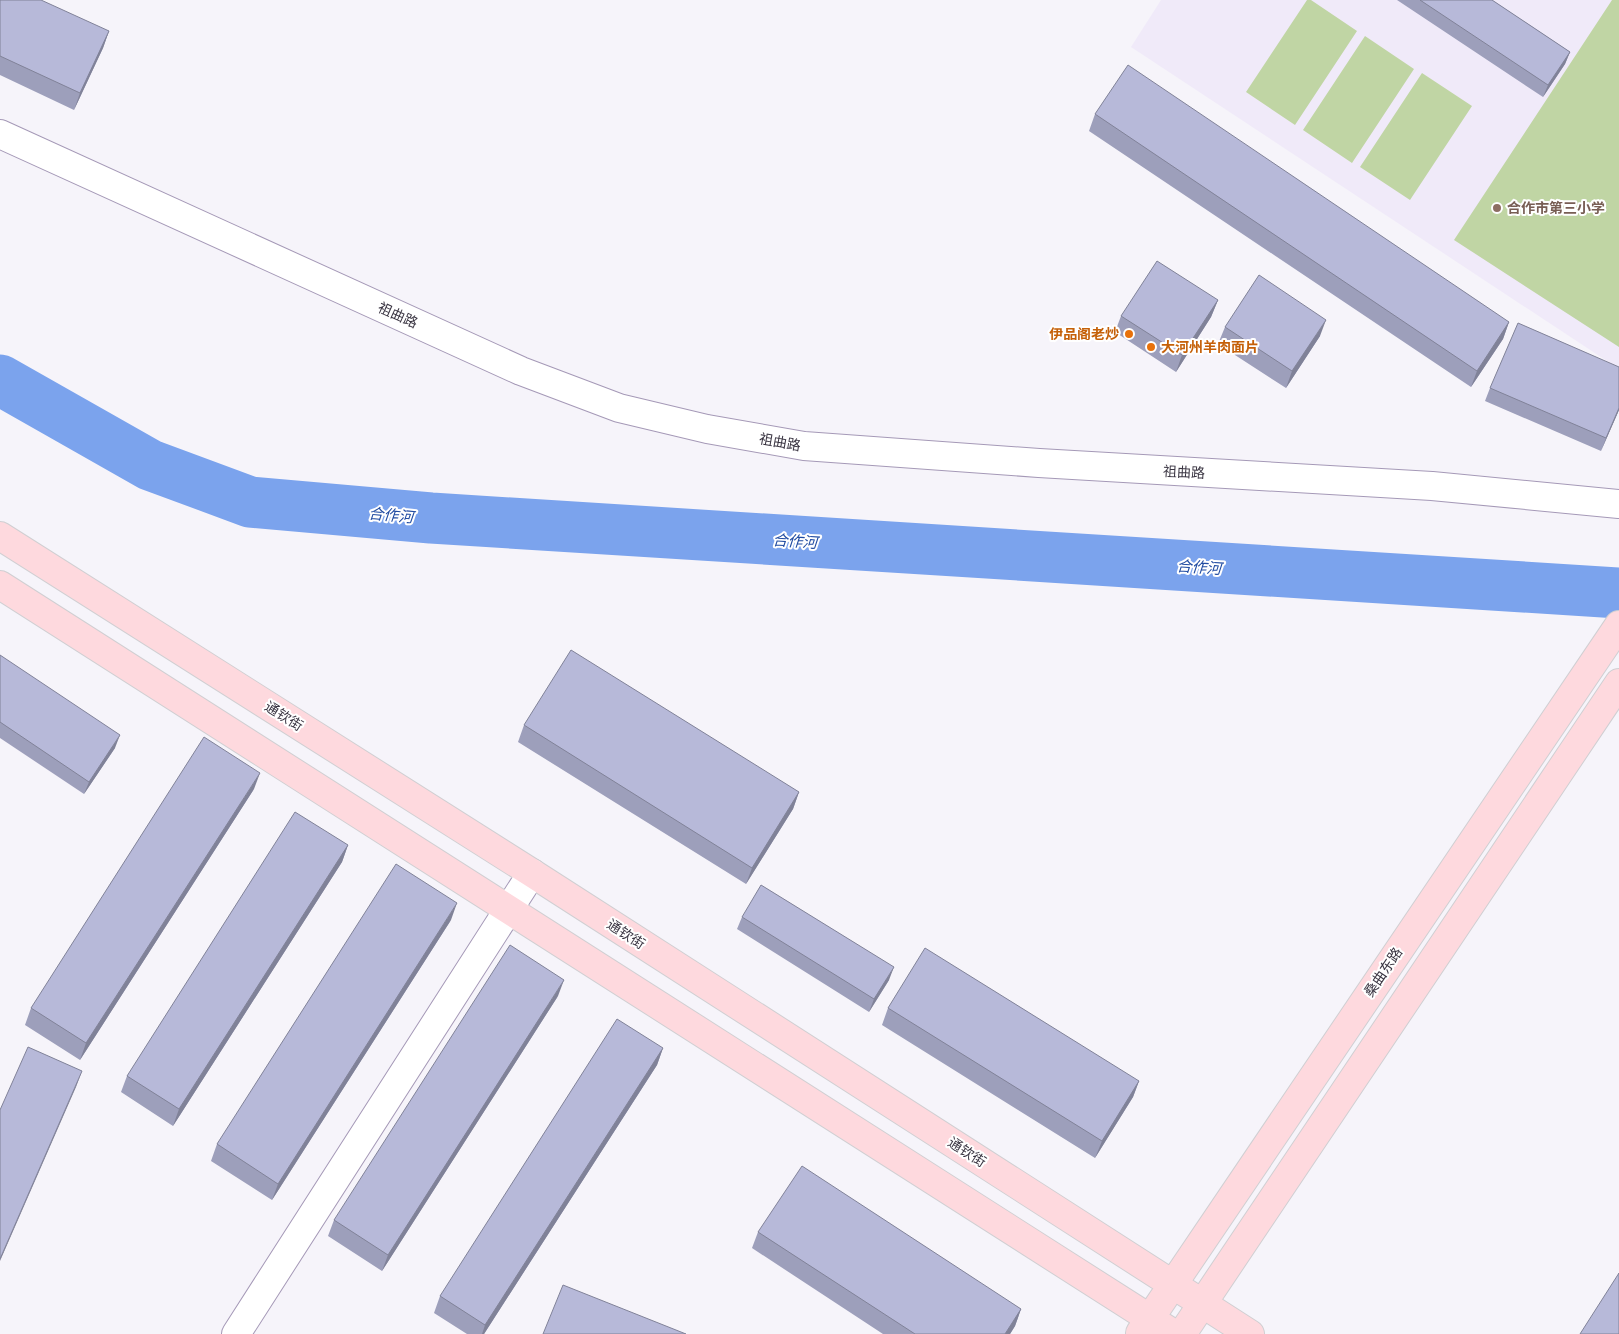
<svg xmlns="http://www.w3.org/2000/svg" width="1619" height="1334" font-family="Mulish,'Noto Sans SC',sans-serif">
  <rect width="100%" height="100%" fill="#f6f4fa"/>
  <!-- built -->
  <path fill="#f0eaf9" d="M 1161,0 L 1619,0 L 1619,369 L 1131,47 Z"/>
  <!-- green -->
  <path fill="#c0d5a4" d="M 1307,0 L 1311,0 L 1357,31 L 1295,125 L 1246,92 Z
    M 1612,0 L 1619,0 L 1619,347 L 1454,240 Z
    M 1365,36 L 1414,69 L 1352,163 L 1303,130 Z
    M 1422,73 L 1472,106 L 1410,200 L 1360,167 Z"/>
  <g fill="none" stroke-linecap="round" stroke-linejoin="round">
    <!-- river -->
    <path stroke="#7ba3ed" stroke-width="51" d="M 0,380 L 150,465 L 250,502 L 431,518 L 1619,593"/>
    <defs>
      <path id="minor" d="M 0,134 L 521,371 L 619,408 L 707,429 L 804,446 L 1039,463 L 1432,486 L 1619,504
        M 236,1334 L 532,873"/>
      <path id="major" d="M 0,536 L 532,873 L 1250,1334
        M 0,585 L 1174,1334
        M 1140,1333 L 1619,625
        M 1182,1334 L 1619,683"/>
    </defs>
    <!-- minor casing -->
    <use href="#minor" stroke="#a599b7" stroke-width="30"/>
    <!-- major casing -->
    <use href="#major" stroke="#d0cfd2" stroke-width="30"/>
    <!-- minor -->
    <use href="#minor" stroke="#fff" stroke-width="28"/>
    <!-- major -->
    <use href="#major" stroke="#fed9de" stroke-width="28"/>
  </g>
  <!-- wall -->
  <path fill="#9d9fbb" d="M 0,0 L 109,31 L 103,48 L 74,110 L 0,75 Z
    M 1397,0 L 1492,0 L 1570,52 L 1565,64 L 1543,97 Z
    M 1095,114 L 1509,322 L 1503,339 L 1471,387 L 1089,131 Z
    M 1218,300 L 1211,317 L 1176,372 L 1115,332 L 1121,316 Z
    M 1225,327 L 1320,336 L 1286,388 L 1218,344 Z
    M 1619,367 L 1619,410 L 1601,451 L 1485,401 L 1490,388 Z
    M 0,655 L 115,748 L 84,794 L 0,738 Z
    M 524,725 L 799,792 L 793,809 L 746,884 L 518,742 Z
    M 254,789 L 80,1060 L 25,1025 L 31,1008 Z
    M 348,845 L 342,862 L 173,1126 L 121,1092 L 127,1076 Z
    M 742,917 L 889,980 L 869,1012 L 737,929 Z
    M 451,920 L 272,1200 L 211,1161 L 217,1144 Z
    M 558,996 L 382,1271 L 328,1236 L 334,1220 Z
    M 888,1008 L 1139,1081 L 1133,1097 L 1095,1158 L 882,1025 Z
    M 663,1048 L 657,1065 L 484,1334 L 467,1334 L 434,1313 L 440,1296 Z
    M 758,1232 L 1021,1309 L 1015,1326 L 1010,1334 L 883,1334 L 752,1248 Z"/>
  <!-- shaded-wall -->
  <path fill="#808298" d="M 109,31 L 103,48 L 74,110 L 80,93 Z
    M 1570,52 L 1565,64 L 1543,97 L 1548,85 Z
    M 1218,300 L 1211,317 L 1176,372 L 1182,355 Z
    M 1326,320 L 1320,336 L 1286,388 L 1292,371 Z
    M 1509,322 L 1503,339 L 1471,387 L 1477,371 Z
    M 1619,408 L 1619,410 L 1601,451 L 1606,438 Z
    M 120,735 L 115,748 L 84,794 L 89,782 Z
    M 260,773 L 254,789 L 80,1060 L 86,1043 Z
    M 799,792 L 793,809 L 746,884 L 752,868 Z
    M 348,845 L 342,862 L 173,1126 L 179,1109 Z
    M 457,903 L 451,920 L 272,1200 L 278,1184 Z
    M 894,967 L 889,980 L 869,1012 L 874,999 Z
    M 564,980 L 558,996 L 382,1271 L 388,1255 Z
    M 663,1048 L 657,1065 L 484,1334 L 482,1334 L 485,1325 Z
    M 82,1071 L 76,1087 L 0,1261 L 0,1259 Z
    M 1139,1081 L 1133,1097 L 1095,1158 L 1102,1141 Z
    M 1021,1309 L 1015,1326 L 1010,1334 L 1005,1334 Z"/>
  <!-- building -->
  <path fill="#b7b9d9" stroke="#808298" d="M 0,0 L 41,0 L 109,31 L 80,93 L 0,56 Z
    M 1420,0 L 1492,0 L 1570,52 L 1548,85 Z
    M 1128,65 L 1509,322 L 1477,371 L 1095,114 Z
    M 1157,261 L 1218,300 L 1182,355 L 1121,316 Z
    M 1259,275 L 1326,320 L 1292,371 L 1225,327 Z
    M 1518,323 L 1619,367 L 1619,408 L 1606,438 L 1490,388 Z
    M 571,650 L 799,792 L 752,868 L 524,725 Z
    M 0,655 L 120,735 L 89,782 L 0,722 Z
    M 204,737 L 260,773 L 86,1043 L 31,1008 Z
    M 295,812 L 348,845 L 179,1109 L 127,1076 Z
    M 396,864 L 457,903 L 278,1184 L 217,1144 Z
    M 761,885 L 894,967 L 874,999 L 742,917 Z
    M 510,945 L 564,980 L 388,1255 L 334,1220 Z
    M 925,948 L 1139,1081 L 1102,1141 L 888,1008 Z
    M 617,1019 L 663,1048 L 485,1325 L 440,1296 Z
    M 28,1047 L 82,1071 L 0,1259 L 0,1110 Z
    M 802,1166 L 1021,1309 L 1005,1334 L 915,1334 L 758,1232 Z
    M 1619,1273 L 1619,1334 L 1580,1334 Z
    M 563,1285 L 686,1334 L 543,1334 Z"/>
  <!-- markers -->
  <circle fill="#8d6e63" stroke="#fff" stroke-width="2" cx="1497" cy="208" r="5"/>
  <g fill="#e8710a" stroke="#fff" stroke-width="2">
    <circle cx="1129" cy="334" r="5"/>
    <circle cx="1151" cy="347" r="5"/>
  </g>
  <g text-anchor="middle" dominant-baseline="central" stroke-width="4" stroke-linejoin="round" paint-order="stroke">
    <!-- education labels -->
    <g font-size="14" font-weight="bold" fill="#785e54" stroke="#fff" text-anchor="start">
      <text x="1507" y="208">合作市第三小学</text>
    </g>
    <!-- street labels -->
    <g font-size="14" fill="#3a3542" stroke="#fff">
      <text transform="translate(398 315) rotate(24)">祖曲路</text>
      <text transform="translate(780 442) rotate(10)">祖曲路</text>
      <text transform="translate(1184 472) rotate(3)">祖曲路</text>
      <text transform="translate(284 716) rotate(32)">通钦街</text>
      <text transform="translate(626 934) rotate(33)">通钦街</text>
      <text transform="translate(1383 972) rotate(-56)">桑曲东路</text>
      <text transform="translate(967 1152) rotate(33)">通钦街</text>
    </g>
    <!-- food labels -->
    <g font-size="14" font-weight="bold" fill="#c56008" stroke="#fff" text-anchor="end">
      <text x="1119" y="334">伊品阁老炒</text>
      <text x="1161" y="347" text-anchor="start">大河州羊肉面片</text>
    </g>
    <!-- water labels -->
    <g font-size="15" font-style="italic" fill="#214ca2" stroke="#fff">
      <text transform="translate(391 515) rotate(5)">合作河</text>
      <text transform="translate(795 541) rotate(4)">合作河</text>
      <text transform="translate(1199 567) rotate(4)">合作河</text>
    </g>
  </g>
</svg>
